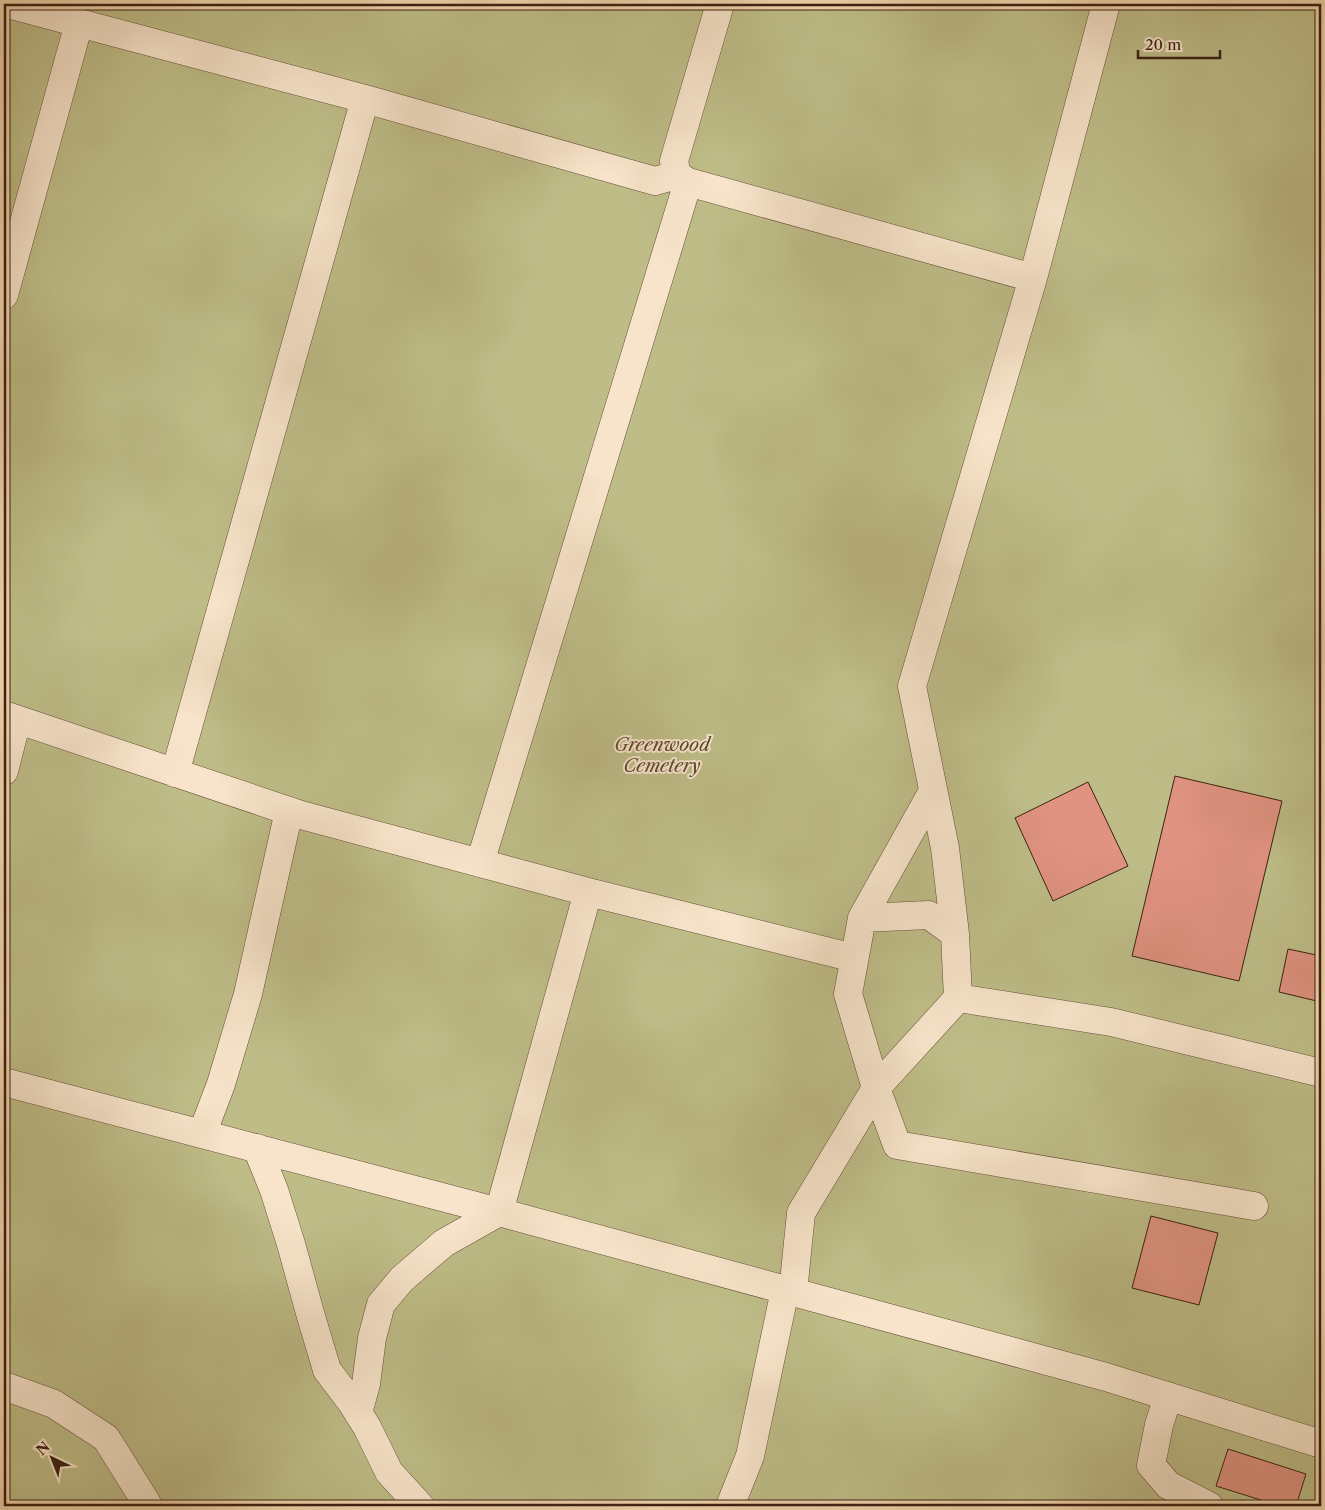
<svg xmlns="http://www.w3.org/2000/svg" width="1325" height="1510" font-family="'Libre Caslon Text',serif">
  <rect width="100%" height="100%" fill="#f2d6ae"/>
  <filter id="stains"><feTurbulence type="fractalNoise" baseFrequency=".004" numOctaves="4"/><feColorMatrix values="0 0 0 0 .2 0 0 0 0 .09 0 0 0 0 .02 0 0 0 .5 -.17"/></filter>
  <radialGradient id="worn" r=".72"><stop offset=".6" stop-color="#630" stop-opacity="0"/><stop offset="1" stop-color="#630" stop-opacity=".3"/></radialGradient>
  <!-- green -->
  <path fill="#bebd88" stroke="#7c6f4c" d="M 4,4 L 1321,4 L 1321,1506 L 4,1506 Z"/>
  <!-- building -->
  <path fill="#e09381" stroke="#3b2111" d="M 1175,776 L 1282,801 L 1239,981 L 1132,956 Z
    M 1088,782 L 1128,866 L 1053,901 L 1015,818 Z
    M 1288,949 L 1321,956 L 1321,1002 L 1279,992 Z
    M 1151,1216 L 1218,1233 L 1199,1305 L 1132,1288 Z
    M 1228,1449 L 1306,1474 L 1296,1506 L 1280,1506 L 1216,1486 Z"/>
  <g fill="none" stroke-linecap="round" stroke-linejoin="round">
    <defs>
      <path id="minor" d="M 8,4 L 79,23
        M 365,99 L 655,181 L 677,175
        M 688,182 L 677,175 L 674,161 L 720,4
        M 4,295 L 79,23 L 365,99 L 175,773
        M 4,715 L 301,815 L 588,892
        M 4,771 L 17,720
        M 480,863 L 688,182 L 1033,278
        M 862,918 L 933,791
        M 955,934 L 945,848 L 912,686 L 1033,278 L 1106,4
        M 958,998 L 1111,1022 L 1321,1073
        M 4,1082 L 499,1212
        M 202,1134 L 221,1084 L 248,994 L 289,811
        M 257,1148 L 274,1190 L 291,1244 L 310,1313 L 327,1370 L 352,1403 L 367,1427 L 389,1472 L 420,1506
        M 1254,1206 L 897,1145 L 876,1088 L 848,994 L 862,918 L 929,915 L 955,934 L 958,998 L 876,1088 L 801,1213 L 793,1292 L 1106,1377 L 1321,1444
        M 793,1292 L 499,1212 L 588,892 L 854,958
        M 4,1386 L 54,1404 L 106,1438 L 146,1502 L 148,1506
        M 1168,1396 L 1159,1425 L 1151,1465 L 1168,1485 L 1209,1506
        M 358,1413 L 366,1384 L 372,1338 L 381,1304 L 402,1279 L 444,1243 L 499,1212
        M 730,1506 L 750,1456 L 785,1290"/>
    </defs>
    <!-- minor casing -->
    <use href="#minor" stroke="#694e38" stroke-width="29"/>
    <!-- minor -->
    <use href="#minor" stroke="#f7e4ca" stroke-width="28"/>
  </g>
  <g text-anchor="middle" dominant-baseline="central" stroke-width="4" stroke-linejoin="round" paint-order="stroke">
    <!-- park labels -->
    <g font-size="18" font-style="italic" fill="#5c482f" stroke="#f7e4ca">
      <text x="662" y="745">Greenwood<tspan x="662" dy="21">Cemetery</tspan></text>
    </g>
  </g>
  <!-- margin -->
  <rect width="1325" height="1510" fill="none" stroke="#f2d6ae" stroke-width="20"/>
  <rect x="5" y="5" width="1315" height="1500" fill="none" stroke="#3b2111" stroke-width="2.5"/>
  <rect x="10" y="10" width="1305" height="1490" fill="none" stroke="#3b2111"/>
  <!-- north arrow -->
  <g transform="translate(52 1458) rotate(317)" stroke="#f7e4ca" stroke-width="4" paint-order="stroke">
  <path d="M0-4L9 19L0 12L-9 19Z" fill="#3b2111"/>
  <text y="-8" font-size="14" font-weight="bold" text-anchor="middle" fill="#3b2111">N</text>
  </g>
  <!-- scale -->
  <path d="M1138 50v8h82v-8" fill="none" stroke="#3b2111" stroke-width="2.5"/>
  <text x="1145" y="50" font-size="15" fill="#3b2111" stroke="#f7e4ca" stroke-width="4" paint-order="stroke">20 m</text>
  <rect width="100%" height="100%" filter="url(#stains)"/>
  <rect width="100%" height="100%" fill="url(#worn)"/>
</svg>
